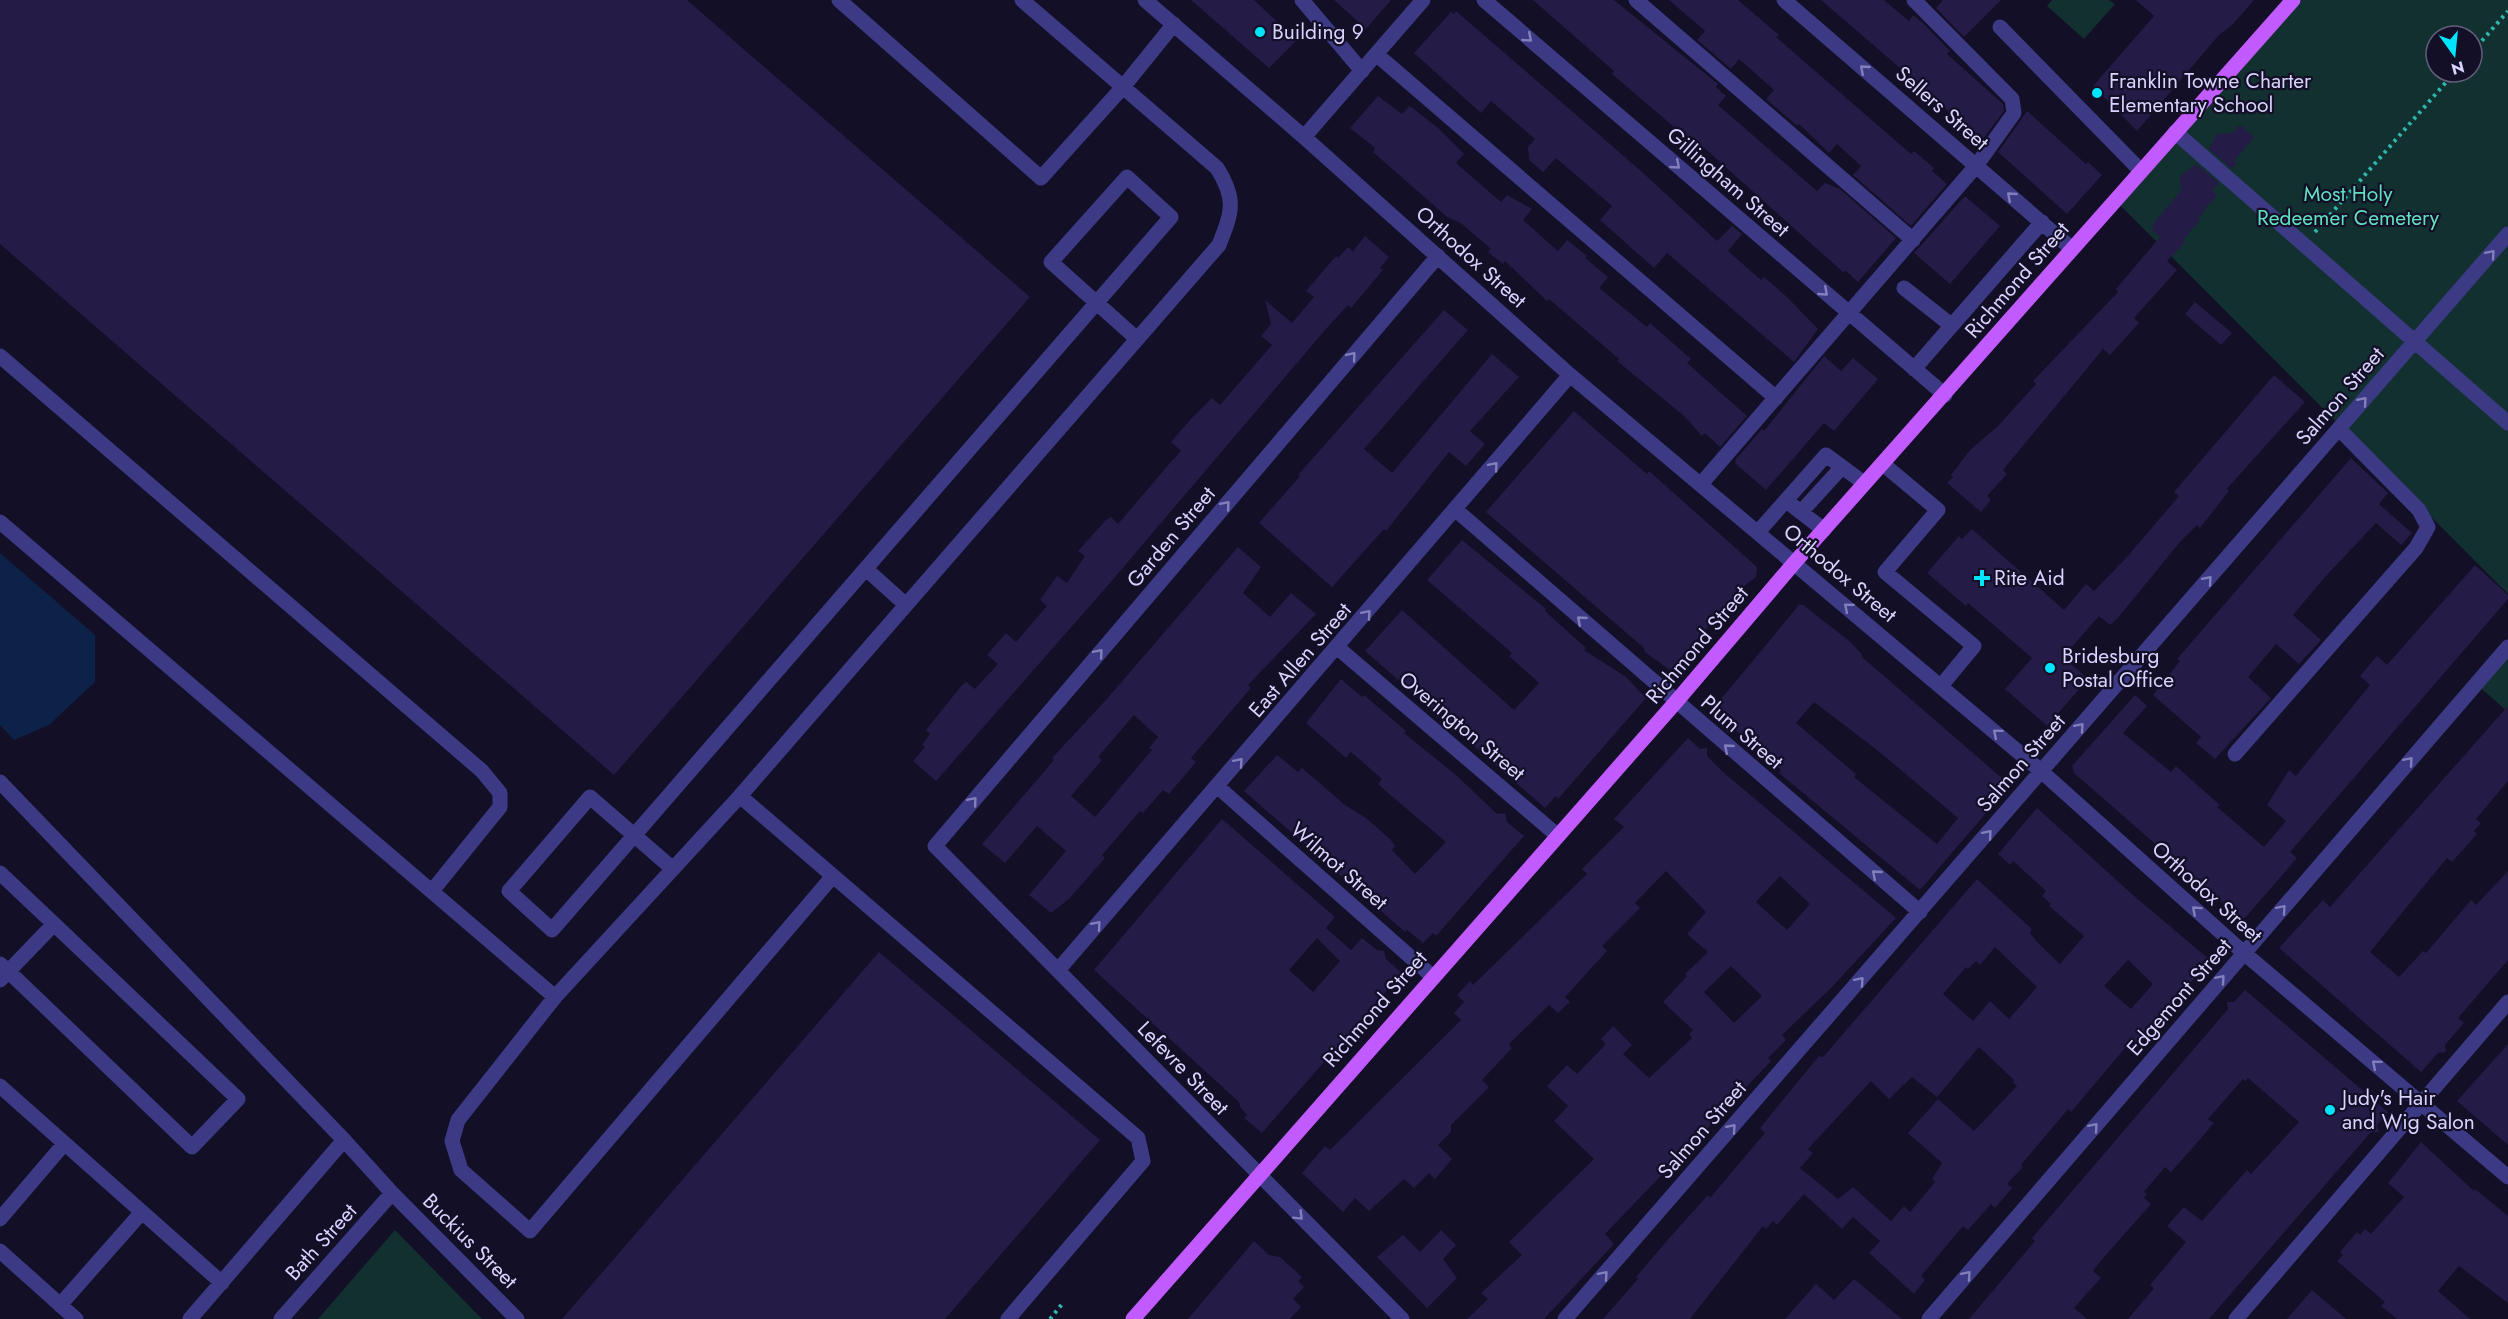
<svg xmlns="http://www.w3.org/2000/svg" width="2508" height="1319" font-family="Jost,sans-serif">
  <rect width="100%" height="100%" fill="#130f26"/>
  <!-- green -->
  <path fill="#12302f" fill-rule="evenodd" d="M 2052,0 L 2109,0 L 2115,4 L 2084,39 L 2047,6 Z
    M 2293,0 L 2508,0 L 2508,594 L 2115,200 ZM 2436,36 L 2472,36 L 2472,72 L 2436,72 Z
    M 2508,646 L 2508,712 L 2475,683 Z
    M 395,1230 L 482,1319 L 318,1319 Z"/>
  <!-- water -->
  <path fill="#0c2248" d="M 0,553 L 95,635 L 95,682 L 49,725 L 14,740 L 0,725 Z"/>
  <!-- building -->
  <path fill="#241b47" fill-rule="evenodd" d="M 0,0 L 687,0 L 1030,297 L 614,775 L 0,244 Z
    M 1191,0 L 1254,0 L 1297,40 L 1269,68 Z
    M 1334,0 L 1391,0 L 1366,29 Z
    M 1533,0 L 1614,0 L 1718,84 L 1716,87 L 1726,96 L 1718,105 L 1817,191 L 1825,183 L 1840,189 L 1896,238 L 1858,282 L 1845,270 L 1844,273 L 1691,136 L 1688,139 L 1612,74 L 1614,71 Z
    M 1669,0 L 1738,0 L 1779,35 L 1776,37 L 1911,154 L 1914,151 L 1934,168 L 1932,171 L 1947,184 L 1911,226 L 1853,175 L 1861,166 L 1837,144 L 1829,153 L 1799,124 L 1797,126 L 1766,99 L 1774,90 L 1739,59 L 1731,69 L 1697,40 L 1705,31 Z
    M 1821,0 L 1884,0 L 1909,21 L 1913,15 L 1923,23 L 1950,51 L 1947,54 L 2003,104 L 2004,111 L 1983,139 L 1969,127 L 1966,129 L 1936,99 Z
    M 1943,0 L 2001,0 L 1964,37 L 1936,8 Z
    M 2136,0 L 2254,0 L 2233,24 L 2219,35 L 2137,131 L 2093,86 L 2154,16 Z
    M 1456,11 L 1641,171 L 1717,241 L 1732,226 L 1742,234 L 1728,251 L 1761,280 L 1764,277 L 1787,297 L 1818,329 L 1794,362 L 1667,253 L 1654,268 L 1600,220 L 1612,206 L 1556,158 L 1543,172 L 1529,160 L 1528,147 L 1535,139 L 1491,101 L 1481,113 L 1414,53 L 1451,12 L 1454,14 Z
    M 1378,96 L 1402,114 L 1410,106 L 1438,128 L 1464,154 L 1456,163 L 1501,202 L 1507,195 L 1532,209 L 1523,220 L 1558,251 L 1567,240 L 1587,256 L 1585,258 L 1608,277 L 1599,288 L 1647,327 L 1650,323 L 1691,359 L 1687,363 L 1747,416 L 1720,447 L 1705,433 L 1702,436 L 1684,416 L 1617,361 L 1619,359 L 1549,299 L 1547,301 L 1505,261 L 1503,264 L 1488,252 L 1491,249 L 1462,224 L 1447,217 L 1373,152 L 1375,148 L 1350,128 Z
    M 2027,111 L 2086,164 L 2088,162 L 2102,175 L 2067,214 L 1998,152 Z
    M 2240,125 L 2254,137 L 2234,161 L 2237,163 L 2232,169 L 2209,149 L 2217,134 L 2232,133 Z
    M 2196,164 L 2219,183 L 2212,191 L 2217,195 L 2198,218 L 2200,220 L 2184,239 L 2185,242 L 2167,261 L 2177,270 L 2134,318 L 2139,323 L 2110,355 L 2103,349 L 2003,470 L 2007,474 L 1987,496 L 1991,500 L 1981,512 L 1947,483 L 1953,477 L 1951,475 L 1970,450 L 1998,426 L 2036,384 L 2033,381 L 2118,292 L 2116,289 L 2160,237 L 2152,230 L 2154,227 L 2152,225 L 2181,191 L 2180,176 Z
    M 1965,196 L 2000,226 L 1950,284 L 1914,253 Z
    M 1365,236 L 1389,257 L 1380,268 L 1383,270 L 1351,308 L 1348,305 L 1326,329 L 1110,583 L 936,781 L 913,761 L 925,747 L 922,745 L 930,734 L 926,730 L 962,685 L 966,682 L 975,689 L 998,664 L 987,655 L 1006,633 L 1016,642 L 1047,606 L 1040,600 L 1057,576 L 1067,583 L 1085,556 L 1078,551 L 1106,520 L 1111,517 L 1118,524 L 1170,463 L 1181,451 L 1171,442 L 1190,420 L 1212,398 L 1220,405 L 1272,345 L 1261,336 L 1271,324 L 1265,300 L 1292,323 L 1314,297 L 1306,291 L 1336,256 L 1338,258 L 1348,247 L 1353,251 Z
    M 2195,302 L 2232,333 L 2221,345 L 2185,314 Z
    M 1444,310 L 1468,330 L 1364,449 L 1392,473 L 1492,354 L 1519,377 L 1470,431 L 1485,444 L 1466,466 L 1449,452 L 1386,531 L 1384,529 L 1332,587 L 1259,523 L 1300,476 L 1298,475 Z
    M 1824,356 L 1841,371 L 1853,358 L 1878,379 L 1834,431 L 1824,423 L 1766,490 L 1736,464 L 1735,460 L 1762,429 L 1764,431 Z
    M 2274,375 L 2305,402 L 2232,483 L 2227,489 L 2229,491 L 2200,528 L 2197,525 L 2180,542 L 2117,619 L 2110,625 L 2099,616 L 2063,657 L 2088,679 L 2047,726 L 2005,689 L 2032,658 L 1968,603 L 1966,606 L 1927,573 L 1959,536 L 1962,539 L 1972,529 L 2064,610 L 2086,584 L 2094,591 L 2126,558 L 2179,496 L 2174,492 Z
    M 1574,411 L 1647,474 L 1649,471 L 1757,567 L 1756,577 L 1743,587 L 1670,670 L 1645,652 L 1644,648 L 1486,512 Z
    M 2351,458 L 2388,493 L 2379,504 L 2412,533 L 2401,545 L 2376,523 L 2325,577 L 2293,615 L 2321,640 L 2299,664 L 2276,644 L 2248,677 L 2271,698 L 2215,759 L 2196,743 L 2201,737 L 2153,695 L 2180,661 L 2177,659 Z
    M 1462,540 L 1546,609 L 1545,611 L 1586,648 L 1584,650 L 1626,677 L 1646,698 L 1558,799 L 1556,796 L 1545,808 L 1365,651 L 1402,610 L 1514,710 L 1539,683 L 1509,656 L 1512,653 L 1427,580 Z
    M 1238,547 L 1261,567 L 1243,593 L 1270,617 L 1291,593 L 1316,614 L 1248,685 L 1251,688 L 1191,758 L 1196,762 L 1169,794 L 1163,790 L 1143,813 L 1140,811 L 1102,855 L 1105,858 L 1069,899 L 1051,913 L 1029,895 L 1066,851 L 1037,826 L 1005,863 L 982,844 L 1054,760 L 1052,758 L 1105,701 ZM 1134,715 L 1158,737 L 1149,748 L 1152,750 L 1095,817 L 1071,796 L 1102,760 L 1098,757 Z
    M 2475,565 L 2508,595 L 2508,599 L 2290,852 L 2297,858 L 2245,918 L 2239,917 L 2074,773 L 2072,766 L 2135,695 L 2147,706 L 2123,733 L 2171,772 L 2176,766 L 2220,805 L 2217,807 L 2264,847 L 2286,821 L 2267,805 L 2289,770 L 2296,776 L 2370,685 L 2360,676 L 2377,656 L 2387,665 Z
    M 1799,605 L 1803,605 L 1847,639 L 1861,653 L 1862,657 L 2010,785 L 1920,890 L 1779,773 L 1781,770 L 1733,728 L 1728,733 L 1725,730 L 1724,721 L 1712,710 ZM 1814,702 L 1877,750 L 1958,818 L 1937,844 L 1854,777 L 1856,774 L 1796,723 Z
    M 1341,679 L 1362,697 L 1364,695 L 1406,731 L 1404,733 L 1456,775 L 1497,814 L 1505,813 L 1507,822 L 1524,836 L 1436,936 L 1433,933 L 1423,943 L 1407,930 L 1405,932 L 1244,791 L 1277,755 L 1298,772 L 1302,768 L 1345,805 L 1366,818 L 1390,839 L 1395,846 L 1392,850 L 1415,874 L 1446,842 L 1388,793 L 1378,784 L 1382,779 L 1351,752 L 1346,758 L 1306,723 Z
    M 2508,706 L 2508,781 L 2476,819 L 2481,823 L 2474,831 L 2477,834 L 2452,862 L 2447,858 L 2370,952 L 2399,977 L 2423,951 L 2426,953 L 2471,900 L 2476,905 L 2508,871 L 2508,960 L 2458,1018 L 2464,1023 L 2445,1045 L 2446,1052 L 2438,1053 L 2421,1072 L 2279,948 L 2323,900 L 2330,907 Z
    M 1688,738 L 1700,749 L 1707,748 L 1707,756 L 1723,772 L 1896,918 L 1831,988 L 1782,1035 L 1786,1040 L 1768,1058 L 1771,1061 L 1701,1135 L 1704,1139 L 1682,1161 L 1678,1158 L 1605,1234 L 1614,1244 L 1544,1319 L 1467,1319 L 1488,1299 L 1481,1293 L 1522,1255 L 1509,1242 L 1594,1159 L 1554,1121 L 1568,1106 L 1547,1086 L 1567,1065 L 1577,1074 L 1606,1044 L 1601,1039 L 1613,1026 L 1632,1045 L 1623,1054 L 1649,1078 L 1692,1038 L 1689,1034 L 1693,1030 L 1663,1002 L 1687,976 L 1685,974 L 1708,952 L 1687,934 L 1706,912 L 1666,871 L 1635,903 L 1640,908 L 1602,946 L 1607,951 L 1565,997 L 1570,1002 L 1558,1013 L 1549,1005 L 1509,1044 L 1512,1048 L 1482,1080 L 1489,1087 L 1451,1125 L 1451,1132 L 1438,1145 L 1452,1159 L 1435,1179 L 1429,1173 L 1414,1188 L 1404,1179 L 1369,1211 L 1355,1198 L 1343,1212 L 1302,1173 L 1325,1146 L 1330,1150 L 1461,1020 L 1454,1013 L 1464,1002 L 1457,995 L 1470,981 L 1473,985 L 1587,874 L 1582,869 L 1624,827 L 1614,819 ZM 1780,876 L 1810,904 L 1787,930 L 1756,902 ZM 1731,966 L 1762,996 L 1734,1023 L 1704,992 Z
    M 2037,808 L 2133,895 L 2210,960 L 2195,978 L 2151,1025 L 2152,1027 L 2130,1053 L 2125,1048 L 2071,1112 L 2068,1109 L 2021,1165 L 2023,1167 L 2007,1184 L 2012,1188 L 1995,1208 L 1991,1204 L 1968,1230 L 1963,1226 L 1921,1276 L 1925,1280 L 1914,1294 L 1869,1253 L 1880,1241 L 1853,1217 L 1842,1229 L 1804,1194 L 1777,1225 L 1773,1221 L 1766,1229 L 1763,1226 L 1690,1319 L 1603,1319 L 1638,1279 L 1636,1277 L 1671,1236 L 1708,1195 L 1710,1198 L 1765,1133 L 1760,1128 L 1819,1056 L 1823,1057 L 1977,879 L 2032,929 L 2030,933 L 2037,942 L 2060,964 L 2084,936 L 2049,906 L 2051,904 L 2042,896 L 2046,891 L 2013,861 L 2010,865 L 1998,854 ZM 1995,947 L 2037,987 L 2009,1019 L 1990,1001 L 1973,1021 L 1943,994 L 1966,967 L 1968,969 L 1976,961 L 1980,965 ZM 2128,960 L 2153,984 L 2131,1009 L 2104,986 ZM 1979,1047 L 2014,1080 L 2013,1082 L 2017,1086 L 1974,1131 L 1938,1099 L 1908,1133 L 1942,1163 L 1932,1179 L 1935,1182 L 1910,1212 L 1904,1206 L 1891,1221 L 1853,1187 L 1838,1199 L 1800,1168 L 1813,1153 L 1808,1149 L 1871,1081 L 1889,1099 L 1912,1077 L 1937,1097 Z
    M 1222,819 L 1335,917 L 1326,928 L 1351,950 L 1362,938 L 1377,950 L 1384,951 L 1386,959 L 1402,973 L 1262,1133 L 1244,1118 L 1247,1115 L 1240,1107 L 1239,1102 L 1094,970 ZM 1317,938 L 1340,961 L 1313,992 L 1289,970 Z
    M 879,952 L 1100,1140 L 945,1319 L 562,1319 Z
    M 2245,990 L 2388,1112 L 2377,1125 L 2379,1132 L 2371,1132 L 2209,1319 L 2128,1319 L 2154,1288 L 2150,1285 L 2186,1242 L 2167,1226 L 2184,1207 L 2202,1221 L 2247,1170 L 2251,1174 L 2299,1122 L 2248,1078 L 2245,1081 L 2243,1079 L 2208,1119 L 2214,1123 L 2196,1144 L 2171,1172 L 2165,1167 L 2144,1192 L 2147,1194 L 2144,1198 L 2151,1204 L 2099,1263 L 2093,1271 L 2101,1278 L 2074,1308 L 2087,1319 L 1969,1319 L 2035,1241 L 2032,1238 L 2228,1009 L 2227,1002 L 2234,1002 Z
    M 2508,1044 L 2508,1145 L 2457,1101 Z
    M 2421,1142 L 2474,1191 L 2475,1189 L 2508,1216 L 2508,1303 L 2459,1266 L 2438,1291 L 2470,1319 L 2397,1319 L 2381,1306 L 2385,1302 L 2337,1261 L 2343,1255 L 2340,1252 L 2357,1232 L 2360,1235 L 2365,1229 L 2371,1234 L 2404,1197 L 2388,1183 Z
    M 1441,1230 L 1456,1245 L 1443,1259 L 1457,1278 L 1427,1308 L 1377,1257 L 1403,1235 L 1420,1252 Z
    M 1254,1241 L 1269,1255 L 1280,1257 L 1302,1277 L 1298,1281 L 1304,1287 L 1293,1299 L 1301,1307 L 1290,1319 L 1188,1319 Z
    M 1854,1279 L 1902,1319 L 1785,1319 L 1816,1284 L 1834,1300 Z
    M 2312,1290 L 2346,1319 L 2287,1319 Z"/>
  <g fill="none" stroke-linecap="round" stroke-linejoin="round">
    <!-- path -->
    <path stroke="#2fb8b0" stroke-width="4" stroke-dasharray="3 4.5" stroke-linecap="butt" d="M 2472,52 L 2508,11
      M 2315,232 L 2455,72
      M 1050,1319 L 1063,1303"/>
    <!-- minor -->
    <path stroke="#3d3a85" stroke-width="15" d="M 839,0 L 1041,178 L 1123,87 L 1174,24
      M 1145,0 L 1304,137 L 1570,375 L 2041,771 L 2244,953 L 2508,1177
      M 1302,0 L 1362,71
      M 1484,0 L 1945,395
      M 1636,0 L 1913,240
      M 1784,0 L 2071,248
      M 2000,27 L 2141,171
      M 1376,54 L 1776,398
      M 2175,132 L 2508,423
      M 1304,137 L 1423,0
      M 1904,288 L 1951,325
      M 0,356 L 482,771 L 500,793 L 500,807 L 432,891
      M 1914,369 L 2042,222
      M 1883,464 L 1938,510 L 1885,572 L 1974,646 L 1941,686
      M 1701,484 L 1976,166 L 2014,113 L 2012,99 L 1914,0
      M 1793,506 L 1824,530
      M 1456,510 L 1920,912
      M 1801,512 L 1842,467
      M 0,522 L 555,997 L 458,1120 L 452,1141 L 461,1170 L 530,1231 L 833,876
      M 1758,532 L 1826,455 L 1864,483
      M 866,569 L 906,605
      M 1338,648 L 1558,836
      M 2235,754 L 2416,548 L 2428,527 L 2419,510 L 2339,429
      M 0,782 L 344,1140 L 392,1193 L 517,1319
      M 1218,787 L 1432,976
      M 740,796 L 1138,1138 L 1143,1161 L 1008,1319
      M 673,869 L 590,797 L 509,891 L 552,930 C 758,692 965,455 1171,217 L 1127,177 L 1051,262 L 1137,339
      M 0,873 L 54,924
      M 0,964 L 8,971 L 192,1147 L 238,1099 L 54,924 L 0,980
      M 1059,969 L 1570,375
      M 555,997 L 740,796 L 1219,245 C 1232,212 1237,200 1217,168 L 1022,0
      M 0,1086 L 222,1283
      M 0,1219 L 64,1144
      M 0,1251 L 76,1319
      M 60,1305 L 142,1212
      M 190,1319 L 344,1140
      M 281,1319 L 392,1193
      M 1402,1319 L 935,846 L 1438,256
      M 1565,1319 L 2508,234
      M 1929,1319 L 2508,647
      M 2236,1319 L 2508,1002"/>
    <!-- major -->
    <path stroke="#c25bff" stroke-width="15" d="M 1133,1319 L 1675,703 L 1795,562 L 2293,0"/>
  </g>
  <!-- one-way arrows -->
  <defs><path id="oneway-chevron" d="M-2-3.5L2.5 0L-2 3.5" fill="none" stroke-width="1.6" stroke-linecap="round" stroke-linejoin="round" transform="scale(1.5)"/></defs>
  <g stroke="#837fbc">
    <use href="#oneway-chevron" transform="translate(1528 38) rotate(41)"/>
    <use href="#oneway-chevron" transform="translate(1864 69) rotate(-139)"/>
    <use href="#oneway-chevron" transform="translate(1676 165) rotate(41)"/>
    <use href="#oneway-chevron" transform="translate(2011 196) rotate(-139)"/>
    <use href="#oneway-chevron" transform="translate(2491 254) rotate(-49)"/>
    <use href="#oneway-chevron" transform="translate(1824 292) rotate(41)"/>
    <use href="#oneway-chevron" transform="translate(1352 356) rotate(-50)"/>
    <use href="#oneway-chevron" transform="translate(2363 401) rotate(-49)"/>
    <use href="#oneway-chevron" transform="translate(1494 466) rotate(-50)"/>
    <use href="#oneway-chevron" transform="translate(1226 505) rotate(-50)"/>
    <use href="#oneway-chevron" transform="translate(2208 580) rotate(-49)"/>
    <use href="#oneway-chevron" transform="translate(1848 607) rotate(-140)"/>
    <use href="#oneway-chevron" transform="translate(1367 614) rotate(-49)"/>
    <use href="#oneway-chevron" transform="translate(1581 620) rotate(-139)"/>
    <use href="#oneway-chevron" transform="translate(1099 653) rotate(-50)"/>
    <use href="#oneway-chevron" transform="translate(2080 727) rotate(-49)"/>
    <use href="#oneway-chevron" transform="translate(1997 733) rotate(-140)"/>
    <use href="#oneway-chevron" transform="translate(1728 748) rotate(-139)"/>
    <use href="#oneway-chevron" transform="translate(2409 761) rotate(-49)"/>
    <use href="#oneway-chevron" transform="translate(1239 762) rotate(-49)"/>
    <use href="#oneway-chevron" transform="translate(973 801) rotate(-50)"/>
    <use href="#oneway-chevron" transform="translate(1988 834) rotate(-49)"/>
    <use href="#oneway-chevron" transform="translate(1876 874) rotate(-139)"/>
    <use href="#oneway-chevron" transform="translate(2282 909) rotate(-49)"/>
    <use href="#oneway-chevron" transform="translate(2196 910) rotate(-138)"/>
    <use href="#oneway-chevron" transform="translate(1097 925) rotate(-49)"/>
    <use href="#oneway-chevron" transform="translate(2221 979) rotate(-49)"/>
    <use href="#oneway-chevron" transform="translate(1860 981) rotate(-49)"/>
    <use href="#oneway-chevron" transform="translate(2376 1064) rotate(-140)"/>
    <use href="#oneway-chevron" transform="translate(2094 1127) rotate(-49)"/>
    <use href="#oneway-chevron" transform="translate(1732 1128) rotate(-49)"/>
    <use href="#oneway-chevron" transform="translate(1299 1216) rotate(45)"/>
    <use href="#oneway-chevron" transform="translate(1604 1275) rotate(-49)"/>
    <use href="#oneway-chevron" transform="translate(1967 1275) rotate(-49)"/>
  </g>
  <!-- markers -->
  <g fill="#00e5ff" stroke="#130f26" stroke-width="2">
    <circle cx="1260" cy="32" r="6"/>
    <circle cx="2097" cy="93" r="6"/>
    <path d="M1979 569h6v6h6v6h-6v6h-6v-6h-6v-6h6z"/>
    <circle cx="2050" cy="668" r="6"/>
    <circle cx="2330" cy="1110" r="6"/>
  </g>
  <g text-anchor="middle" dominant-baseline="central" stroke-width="4.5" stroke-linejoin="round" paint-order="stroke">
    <!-- poi labels -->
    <g font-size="21" fill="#d9d4ff" stroke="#130f26" text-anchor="start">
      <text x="1272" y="32">Building 9</text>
      <text x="2109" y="81">Franklin Towne Charter<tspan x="2109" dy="24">Elementary School</tspan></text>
      <text x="1994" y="578">Rite Aid</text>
      <text x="2062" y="656">Bridesburg<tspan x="2062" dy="24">Postal Office</tspan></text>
      <text x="2342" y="1098">Judy's Hair<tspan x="2342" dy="24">and Wig Salon</tspan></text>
    </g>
    <!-- street labels -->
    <g font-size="21" fill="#d9d4ff" stroke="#130f26">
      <text transform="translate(1942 108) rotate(41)">Sellers Street</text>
      <text transform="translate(1728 182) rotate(41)">Gillingham Street</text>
      <text transform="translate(1471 257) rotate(42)">Orthodox Street</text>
      <text transform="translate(2017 280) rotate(-49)">Richmond Street</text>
      <text transform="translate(2340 396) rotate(-49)">Salmon Street</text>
      <text transform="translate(1171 537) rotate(-50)">Garden Street</text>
      <text transform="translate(1840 573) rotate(40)">Orthodox Street</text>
      <text transform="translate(1697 645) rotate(-50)">Richmond Street</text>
      <text transform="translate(1300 660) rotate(-49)">East Allen Street</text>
      <text transform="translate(1462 726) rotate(40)">Overington Street</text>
      <text transform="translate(1742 732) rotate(41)">Plum Street</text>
      <text transform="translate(2021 763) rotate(-49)">Salmon Street</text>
      <text transform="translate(1339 866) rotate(41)">Wilmot Street</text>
      <text transform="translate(2207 892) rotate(42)">Orthodox Street</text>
      <text transform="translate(2179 997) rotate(-49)">Edgemont Street</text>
      <text transform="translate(1375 1009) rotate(-49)">Richmond Street</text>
      <text transform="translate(1183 1068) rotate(46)">Lefevre Street</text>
      <text transform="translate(1702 1130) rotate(-49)">Salmon Street</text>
      <text transform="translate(470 1241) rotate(45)">Buckius Street</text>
      <text transform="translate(321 1242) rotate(-48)">Bath Street</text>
    </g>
    <!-- park labels -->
    <g font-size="21" fill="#5fe0c0" stroke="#130f26">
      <text x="2348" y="194">Most Holy<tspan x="2348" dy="24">Redeemer Cemetery</tspan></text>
    </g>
  </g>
  <!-- north arrow -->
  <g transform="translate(2454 54) rotate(165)"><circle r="28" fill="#130f26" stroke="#625e7d" stroke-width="1.5"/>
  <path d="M0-4.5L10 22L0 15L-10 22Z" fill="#00e5ff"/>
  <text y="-9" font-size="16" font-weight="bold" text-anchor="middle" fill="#d9d4ff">N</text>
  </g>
</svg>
